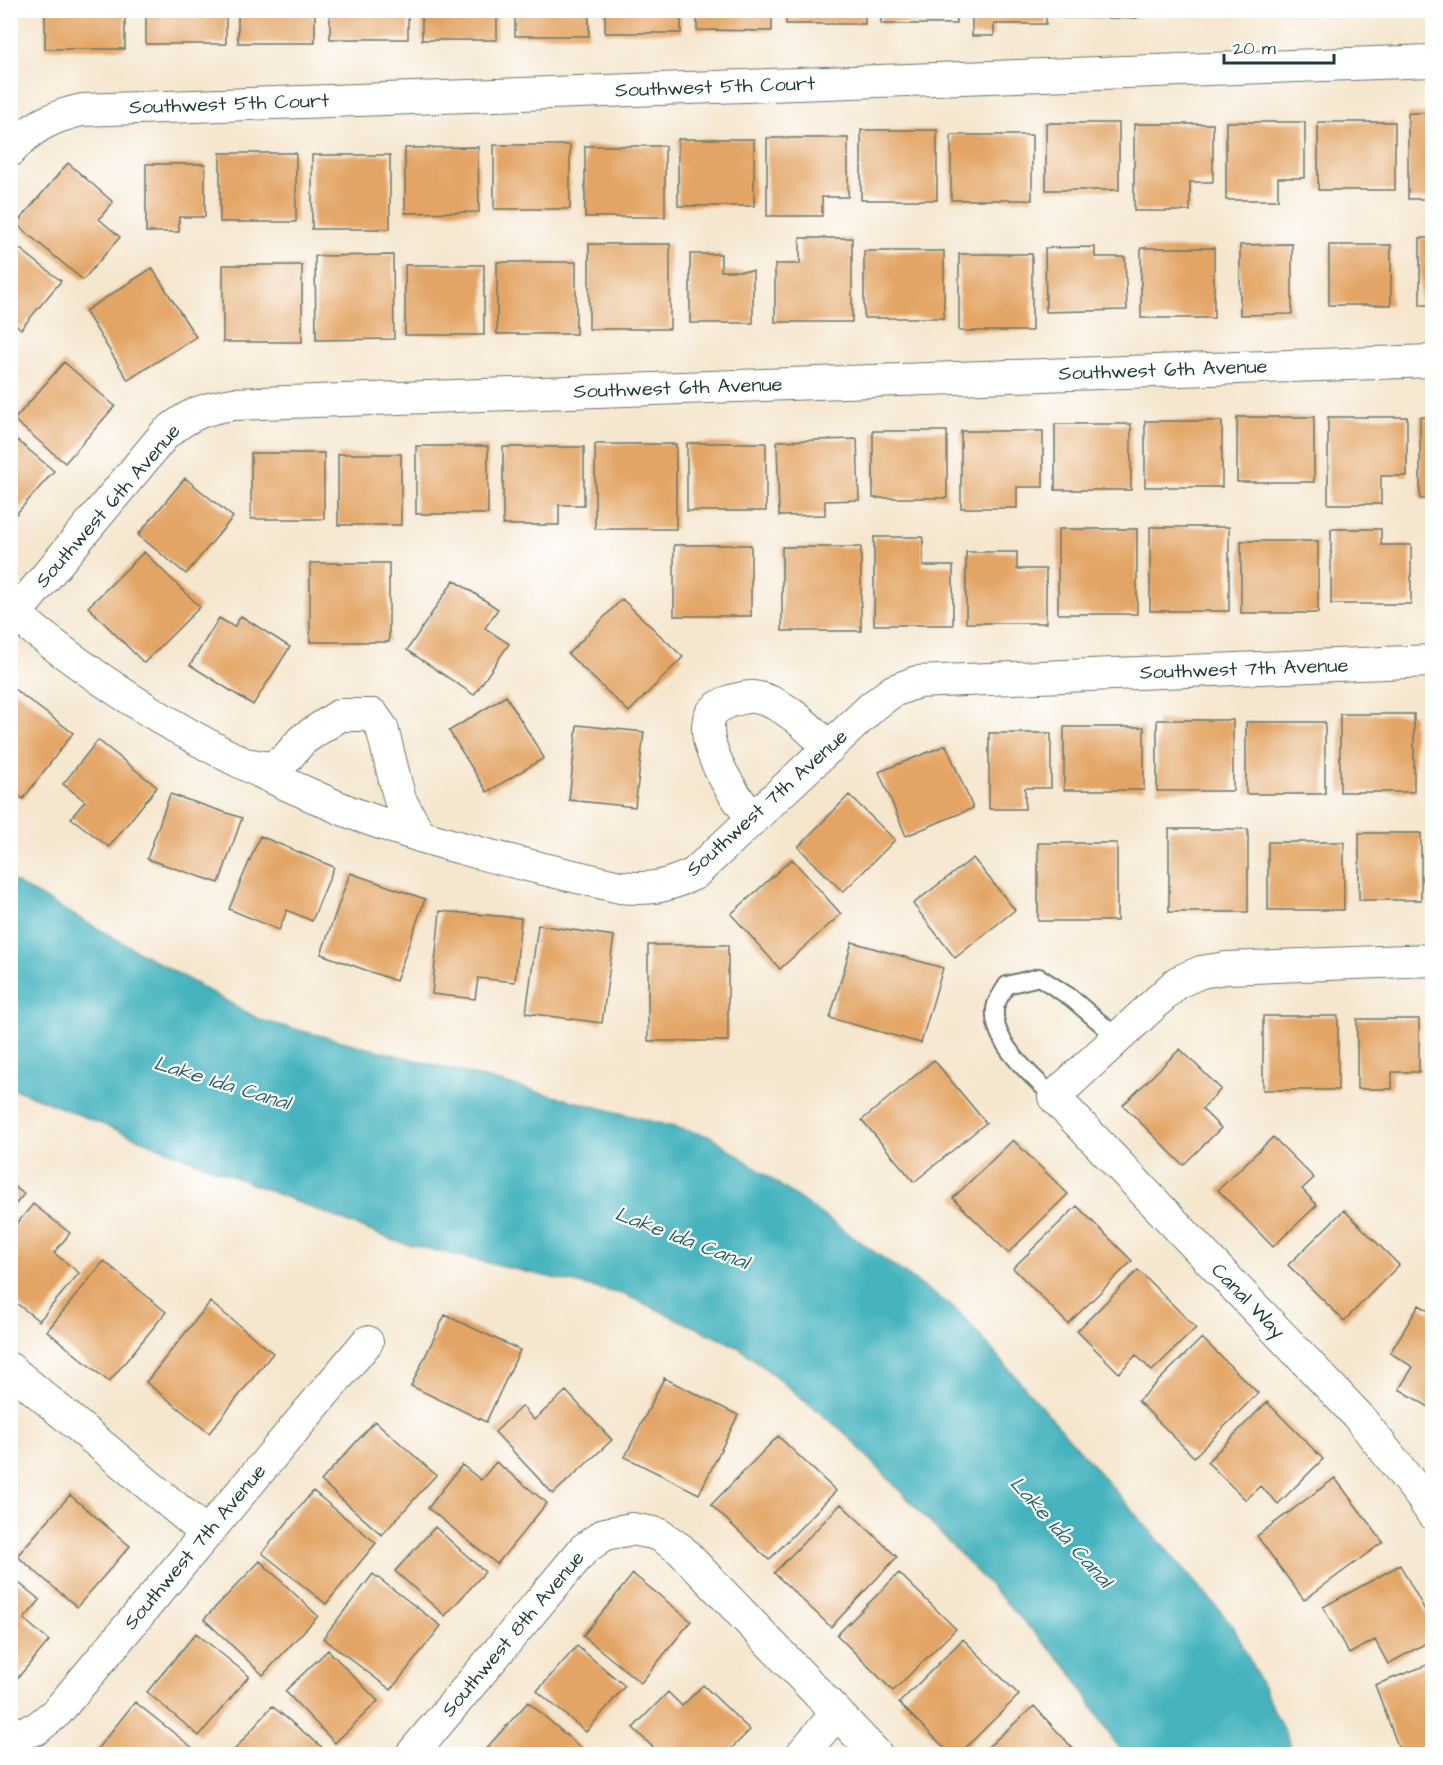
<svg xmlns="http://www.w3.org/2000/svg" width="1443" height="1765" font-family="'Architects Daughter',sans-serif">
  <rect width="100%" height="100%" fill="#fff"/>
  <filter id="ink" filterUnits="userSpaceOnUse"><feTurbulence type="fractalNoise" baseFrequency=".0167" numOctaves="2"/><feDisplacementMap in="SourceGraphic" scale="12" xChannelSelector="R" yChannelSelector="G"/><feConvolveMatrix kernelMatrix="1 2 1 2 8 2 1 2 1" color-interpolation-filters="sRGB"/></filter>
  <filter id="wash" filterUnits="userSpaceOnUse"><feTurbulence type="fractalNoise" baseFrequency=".008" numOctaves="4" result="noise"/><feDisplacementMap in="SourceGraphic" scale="24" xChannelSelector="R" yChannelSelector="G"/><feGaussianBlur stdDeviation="1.35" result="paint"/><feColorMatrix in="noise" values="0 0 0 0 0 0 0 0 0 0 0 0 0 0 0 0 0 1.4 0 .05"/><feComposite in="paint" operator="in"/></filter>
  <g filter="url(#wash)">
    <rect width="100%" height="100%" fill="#f5e6ce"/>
    <!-- water -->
    <path fill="#44b3be" stroke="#327879" stroke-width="1.5" d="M 11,880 L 260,1020 L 712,1137 L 959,1312 L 1233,1626 L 1295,1754 L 1122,1754 L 1070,1670 L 845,1433 L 740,1348 L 626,1295 L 395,1241 L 12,1088 L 10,1087 Z"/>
    <g id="blocks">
      <!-- building -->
      <path fill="#e3a565" d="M 45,10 L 125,10 L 125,49 L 45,49 Z
        M 146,10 L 226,10 L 226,44 L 146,44 Z
        M 238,10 L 315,10 L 315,43 L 238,43 Z
        M 330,10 L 408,10 L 408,39 L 330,39 Z
        M 422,10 L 497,10 L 497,40 L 422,40 Z
        M 515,10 L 589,10 L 589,36 L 515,36 Z
        M 605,10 L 681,10 L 681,33 L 605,33 Z
        M 697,10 L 772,10 L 772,31 L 697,30 Z
        M 786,10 L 865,10 L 865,24 L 786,24 Z
        M 881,10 L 956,10 L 956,24 L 881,24 Z
        M 972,10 L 1046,10 L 1046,24 L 994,24 L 994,36 L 972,36 Z
        M 1062,10 L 1137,10 L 1137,18 L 1062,18 Z
        M 1408,113 L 1432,113 L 1432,199 L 1408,199 Z
        M 1226,122 L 1305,122 L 1305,178 L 1278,178 L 1278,200 L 1226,200 Z
        M 1318,122 L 1395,122 L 1395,190 L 1318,190 Z
        M 1046,123 L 1119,123 L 1119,190 L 1046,190 Z
        M 1134,124 L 1213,124 L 1213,182 L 1190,182 L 1190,211 L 1134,211 Z
        M 861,130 L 937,130 L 937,200 L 861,200 Z
        M 951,135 L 1032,135 L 1032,200 L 951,200 Z
        M 767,138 L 848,138 L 848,197 L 822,197 L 822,216 L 767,216 Z
        M 678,139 L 754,139 L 754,206 L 678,206 Z
        M 494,145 L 570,145 L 570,209 L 494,209 Z
        M 585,146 L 665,146 L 665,217 L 585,217 Z
        M 478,147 L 479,212 L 405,213 L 405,148 Z
        M 220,153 L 296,153 L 296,222 L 220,222 Z
        M 312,155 L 390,155 L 390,229 L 312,229 Z
        M 68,163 L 113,202 L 99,219 L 120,237 L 83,280 L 16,224 Z
        M 146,164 L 205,164 L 205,217 L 179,217 L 179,232 L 146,232 Z
        M 800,238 L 852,238 L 852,322 L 775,322 L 775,264 L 800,264 Z
        M 1420,238 L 1432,238 L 1432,305 L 1420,305 Z
        M 10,241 L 61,281 L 21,329 L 10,320 Z
        M 589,244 L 670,244 L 670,329 L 589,329 Z
        M 1292,244 L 1292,314 L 1240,315 L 1240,245 Z
        M 1329,245 L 1391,245 L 1391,305 L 1329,305 Z
        M 1095,247 L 1095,257 L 1125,257 L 1127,310 L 1046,312 L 1045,248 Z
        M 1141,248 L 1214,248 L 1214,318 L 1141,318 Z
        M 864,251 L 944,251 L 944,318 L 864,318 Z
        M 690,254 L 721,254 L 721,271 L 753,271 L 753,323 L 690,323 Z
        M 959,254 L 1032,254 L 1032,331 L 959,331 Z
        M 393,255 L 394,339 L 316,340 L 315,256 Z
        M 497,262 L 576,262 L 576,334 L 497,334 Z
        M 223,265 L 302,265 L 302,342 L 223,342 Z
        M 405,265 L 484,265 L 484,335 L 405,335 Z
        M 152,268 L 196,337 L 128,380 L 85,311 Z
        M 64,362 L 115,406 L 65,463 L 14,420 Z
        M 1237,417 L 1314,417 L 1314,482 L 1237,482 Z
        M 1328,417 L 1407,417 L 1407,476 L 1381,476 L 1381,504 L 1328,504 Z
        M 1420,417 L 1432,417 L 1432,499 L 1420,499 Z
        M 1145,421 L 1222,421 L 1222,487 L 1145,487 Z
        M 1055,424 L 1131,424 L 1131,490 L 1055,490 Z
        M 873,431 L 947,431 L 947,498 L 873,498 Z
        M 961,431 L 1043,431 L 1043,487 L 1017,487 L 1017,508 L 961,508 Z
        M 10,434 L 54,471 L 10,521 Z
        M 857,439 L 859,500 L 825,501 L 825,515 L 779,516 L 777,441 Z
        M 687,443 L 766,443 L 766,511 L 687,511 Z
        M 595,444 L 676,444 L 676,529 L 595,529 Z
        M 416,446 L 488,446 L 488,514 L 416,514 Z
        M 503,447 L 584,447 L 584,505 L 559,505 L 559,525 L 503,525 Z
        M 251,453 L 324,453 L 324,519 L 251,519 Z
        M 338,454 L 401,454 L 401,525 L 338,525 Z
        M 185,478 L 233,517 L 186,574 L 138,535 Z
        M 1150,527 L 1229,527 L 1229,611 L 1150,611 Z
        M 1058,529 L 1137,529 L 1137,614 L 1058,614 Z
        M 1331,529 L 1381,529 L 1381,545 L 1411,545 L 1411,604 L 1331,604 Z
        M 874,537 L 923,537 L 923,566 L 953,566 L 953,625 L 874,625 Z
        M 1241,541 L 1318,541 L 1318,613 L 1241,613 Z
        M 674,545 L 751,545 L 751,616 L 674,616 Z
        M 782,547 L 861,547 L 861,631 L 782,631 Z
        M 144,552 L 200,607 L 144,663 L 88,607 Z
        M 966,552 L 1017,552 L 1017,569 L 1046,569 L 1046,623 L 966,623 Z
        M 310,563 L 389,563 L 389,642 L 310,642 Z
        M 454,580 L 498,609 L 485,628 L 509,644 L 474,695 L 407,650 Z
        M 622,599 L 683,657 L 629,712 L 568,654 Z
        M 241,616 L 290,647 L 253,705 L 190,665 L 219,618 L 234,627 Z
        M 10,686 L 73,733 L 23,799 L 10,790 Z
        M 506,696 L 544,758 L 487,792 L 449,731 Z
        M 1340,714 L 1414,714 L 1414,792 L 1340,792 Z
        M 1430,715 L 1432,715 L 1432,790 L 1430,790 Z
        M 1157,720 L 1233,720 L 1233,791 L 1157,791 Z
        M 1246,722 L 1325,722 L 1325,794 L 1246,794 Z
        M 577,725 L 644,732 L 635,807 L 569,800 Z
        M 1064,727 L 1144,727 L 1144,790 L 1064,790 Z
        M 989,733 L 1051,733 L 1051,788 L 1025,788 L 1025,809 L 989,809 Z
        M 98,740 L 157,787 L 109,847 L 71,818 L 85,801 L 63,784 Z
        M 946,745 L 973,808 L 906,836 L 879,772 Z
        M 170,794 L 242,818 L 219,883 L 147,859 Z
        M 849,795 L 895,840 L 843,892 L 798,847 Z
        M 1169,829 L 1248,829 L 1248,912 L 1169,912 Z
        M 1359,833 L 1421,833 L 1421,900 L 1359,900 Z
        M 260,836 L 334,867 L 312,921 L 287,910 L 279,930 L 229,909 Z
        M 1268,842 L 1344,842 L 1344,910 L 1268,910 Z
        M 1038,843 L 1117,843 L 1117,921 L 1038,921 Z
        M 973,858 L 1015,910 L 955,958 L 913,904 Z
        M 792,859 L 841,914 L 780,969 L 731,914 Z
        M 350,873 L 425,899 L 396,981 L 321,954 Z
        M 440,911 L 521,918 L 515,982 L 478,978 L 475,999 L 432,994 Z
        M 538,925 L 614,936 L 602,1023 L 526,1013 Z
        M 852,942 L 943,968 L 921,1043 L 830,1018 Z
        M 648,945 L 728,945 L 728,1041 L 648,1041 Z
        M 1263,1016 L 1338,1016 L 1338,1090 L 1263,1090 Z
        M 1357,1019 L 1419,1019 L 1419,1072 L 1392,1072 L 1392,1089 L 1357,1089 Z
        M 1180,1049 L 1221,1089 L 1202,1109 L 1221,1128 L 1183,1165 L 1123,1105 Z
        M 934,1060 L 986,1123 L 914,1182 L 862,1120 Z
        M 1273,1137 L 1314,1178 L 1302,1189 L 1317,1205 L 1273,1247 L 1218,1190 Z
        M 1013,1140 L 1068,1194 L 1008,1253 L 953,1198 Z
        M 10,1183 L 24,1194 L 10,1211 Z
        M 33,1204 L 70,1233 L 54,1253 L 79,1273 L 39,1321 L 10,1298 L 10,1232 Z
        M 1077,1206 L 1132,1261 L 1068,1324 L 1013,1268 Z
        M 1344,1210 L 1399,1265 L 1344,1321 L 1288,1265 Z
        M 104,1261 L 166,1312 L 109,1382 L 47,1331 Z
        M 1138,1270 L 1196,1328 L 1152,1371 L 1136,1355 L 1119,1373 L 1077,1331 Z
        M 210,1302 L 273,1353 L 209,1433 L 146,1382 Z
        M 1419,1305 L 1432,1313 L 1432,1409 L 1399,1389 L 1413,1367 L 1390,1353 Z
        M 445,1315 L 520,1350 L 486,1422 L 411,1386 Z
        M 1202,1338 L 1258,1393 L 1194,1457 L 1138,1401 Z
        M 664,1378 L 738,1415 L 699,1494 L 625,1457 Z
        M 566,1391 L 612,1440 L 553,1494 L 495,1432 L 522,1406 L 534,1420 Z
        M 1267,1402 L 1323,1459 L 1278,1504 L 1260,1486 L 1246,1500 L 1207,1462 Z
        M 375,1421 L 436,1475 L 382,1535 L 321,1481 Z
        M 778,1436 L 836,1491 L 769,1560 L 711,1505 Z
        M 496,1462 L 547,1503 L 497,1564 L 428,1508 L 462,1465 L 481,1480 Z
        M 1335,1478 L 1383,1542 L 1304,1600 L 1257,1536 Z
        M 313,1491 L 376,1543 L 326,1604 L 262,1553 Z
        M 70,1495 L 130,1546 L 77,1607 L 17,1556 Z
        M 841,1504 L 897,1557 L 831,1627 L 774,1573 Z
        M 435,1527 L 485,1572 L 445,1616 L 395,1571 Z
        M 260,1561 L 318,1616 L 263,1675 L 204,1619 Z
        M 1400,1565 L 1432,1623 L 1432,1640 L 1388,1664 L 1375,1640 L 1349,1654 L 1323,1607 Z
        M 899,1573 L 956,1629 L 893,1691 L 837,1635 Z
        M 373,1574 L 441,1626 L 391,1690 L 323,1638 Z
        M 633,1574 L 691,1621 L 641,1683 L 583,1636 Z
        M 10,1576 L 40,1600 L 24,1619 L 49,1641 L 10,1687 Z
        M 196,1633 L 249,1676 L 199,1736 L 147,1692 Z
        M 963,1639 L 1019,1695 L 959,1754 L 951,1754 L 899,1703 Z
        M 577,1646 L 625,1686 L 586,1732 L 537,1691 Z
        M 328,1650 L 378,1701 L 335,1743 L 285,1691 Z
        M 1432,1663 L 1432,1750 L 1422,1754 L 1401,1754 L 1375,1685 Z
        M 703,1685 L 750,1730 L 726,1754 L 660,1754 L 633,1728 L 668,1692 L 682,1706 Z
        M 135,1702 L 194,1749 L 190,1754 L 93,1754 Z
        M 528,1702 L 588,1754 L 481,1754 Z
        M 272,1706 L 330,1754 L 231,1754 Z
        M 1034,1706 L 1078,1754 L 980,1754 Z"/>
    </g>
  </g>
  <g filter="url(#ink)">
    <use href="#blocks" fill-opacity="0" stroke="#6a786a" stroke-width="1.5"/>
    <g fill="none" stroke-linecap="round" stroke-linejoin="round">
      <defs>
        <path id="lane" d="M 1054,1097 C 1032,1076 992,1043 995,1010 C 995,1002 1003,992 1007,985 L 1039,977 L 1070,997 L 1118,1038"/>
        <path id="street" d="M 10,151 C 31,127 51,117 82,110 L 1432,61
          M 10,610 C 101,686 203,749 311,795 C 329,803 347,812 366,818 C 449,848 534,867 620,887 C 652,890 665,887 694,874 L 873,706 L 893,691 L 917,682 L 1432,661
          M 15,614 L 165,434 C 190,414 202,409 233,404 L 1432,361
          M 245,764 L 270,768 L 285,760 L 302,740 L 340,715 L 373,715 L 382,728 L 400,800 L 420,836
          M 753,819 C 735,797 699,746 710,716 C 713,709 724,703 731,701 C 738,699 748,696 754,697 C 783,701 809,728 829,748
          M 1432,960 L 1226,968 L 1201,972 L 1178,982 L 1054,1097 L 1358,1416 L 1421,1496 L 1432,1513
          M 10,1369 L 206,1533
          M 10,1736 L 36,1729 L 57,1712 L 367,1342
          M 412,1754 L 584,1549 L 605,1534 L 632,1529 L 658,1534 L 680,1549 L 876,1754
          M 802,1754 L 837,1713"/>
      </defs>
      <!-- lane casing -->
      <use href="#lane" stroke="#6a786a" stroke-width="20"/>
      <!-- street casing -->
      <use href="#street" stroke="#6a786a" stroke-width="34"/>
      <!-- lane -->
      <use href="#lane" stroke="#fff" stroke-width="16"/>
      <!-- street -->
      <use href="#street" stroke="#fff" stroke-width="32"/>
    </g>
  </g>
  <g text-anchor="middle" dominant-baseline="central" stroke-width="4.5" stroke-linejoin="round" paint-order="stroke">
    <!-- street labels -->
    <g font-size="20" fill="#1f3d34" stroke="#fff">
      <text transform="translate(715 87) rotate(-2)">Southwest 5th Court</text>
      <text transform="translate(229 104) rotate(-2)">Southwest 5th Court</text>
      <text transform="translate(1163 370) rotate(-2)">Southwest 6th Avenue</text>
      <text transform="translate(678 388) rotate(-2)">Southwest 6th Avenue</text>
      <text transform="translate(108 506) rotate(-49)">Southwest 6th Avenue</text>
      <text transform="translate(1244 669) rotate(-2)">Southwest 7th Avenue</text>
      <text transform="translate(767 803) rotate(-42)">Southwest 7th Avenue</text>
      <text transform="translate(1248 1301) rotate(46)">Canal Way</text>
      <text transform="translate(195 1547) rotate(-50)">Southwest 7th Avenue</text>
      <text transform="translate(513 1634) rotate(-50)">Southwest 8th Avenue</text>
    </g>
    <!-- water labels -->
    <g font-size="21" font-style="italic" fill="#2c6664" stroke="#fff">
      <text transform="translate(222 1083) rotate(17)">Lake Ida Canal</text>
      <text transform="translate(682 1238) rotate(21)">Lake Ida Canal</text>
      <text transform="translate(1061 1532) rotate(48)">Lake Ida Canal</text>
    </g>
  </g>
  <!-- margin -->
  <rect width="1443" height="1765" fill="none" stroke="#fff" stroke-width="36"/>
  <!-- scale -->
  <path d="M1224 54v9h110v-9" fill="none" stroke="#1f3d34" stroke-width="3"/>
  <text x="1233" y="54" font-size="18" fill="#1f3d34" stroke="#ffffff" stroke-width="4.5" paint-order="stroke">20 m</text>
</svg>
